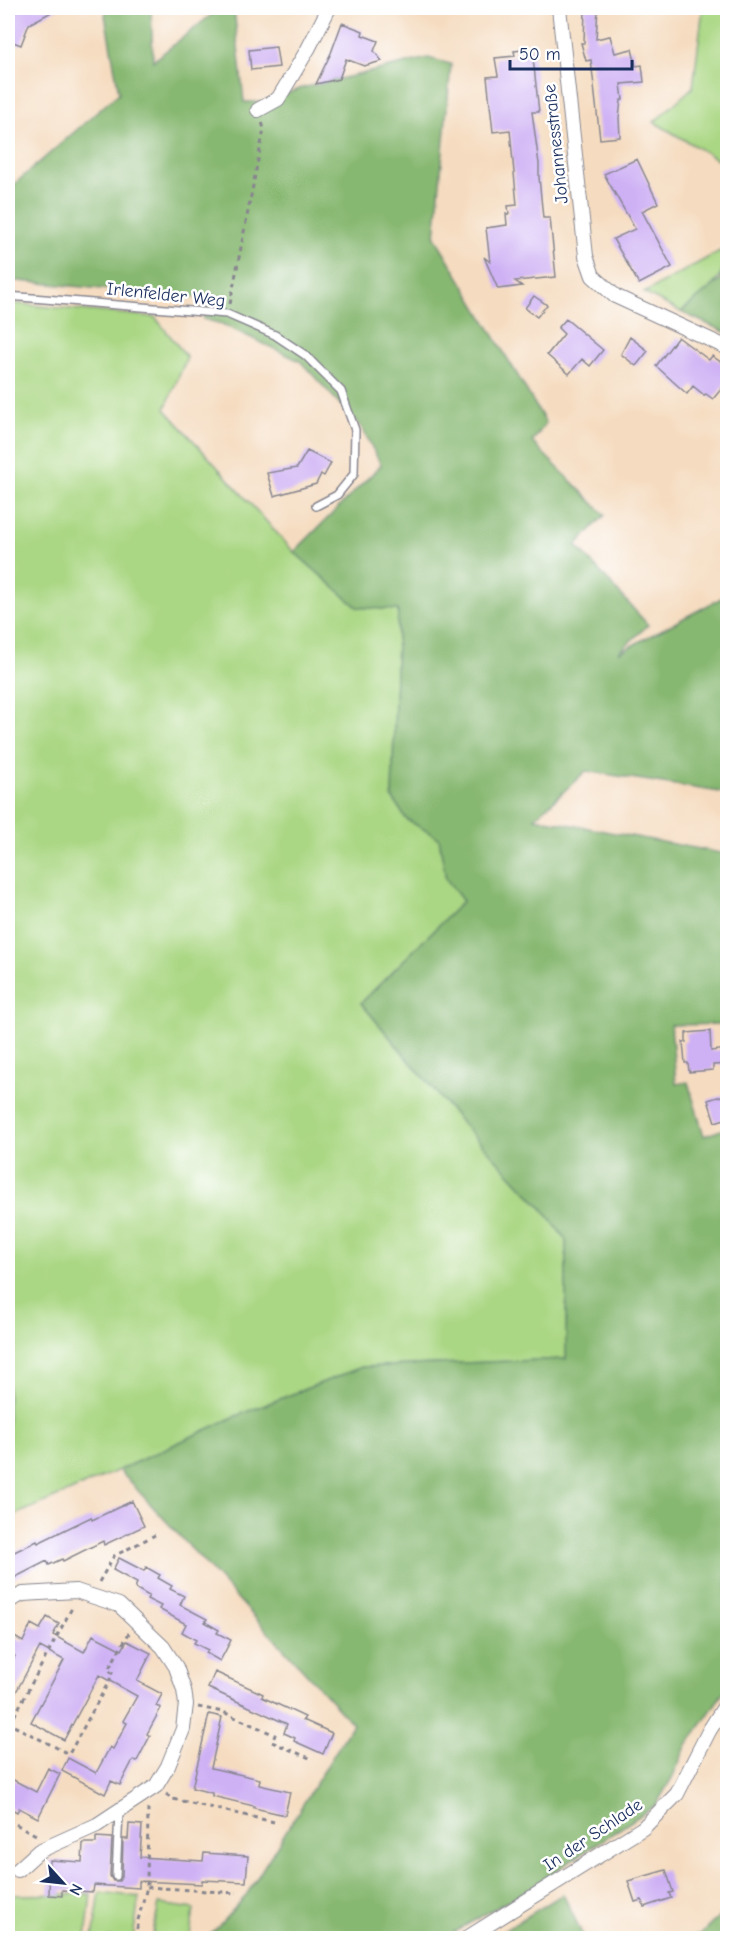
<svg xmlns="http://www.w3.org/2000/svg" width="735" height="1946" font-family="'Comic Neue',sans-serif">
  <rect width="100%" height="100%" fill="#fff"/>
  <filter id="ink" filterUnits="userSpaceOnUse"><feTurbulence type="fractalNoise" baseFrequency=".0167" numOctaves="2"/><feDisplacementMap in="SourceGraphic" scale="12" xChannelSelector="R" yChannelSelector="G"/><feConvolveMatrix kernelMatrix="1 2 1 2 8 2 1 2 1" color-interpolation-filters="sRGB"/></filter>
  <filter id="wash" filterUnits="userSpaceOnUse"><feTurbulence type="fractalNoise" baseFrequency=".008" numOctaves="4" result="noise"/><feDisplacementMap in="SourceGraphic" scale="24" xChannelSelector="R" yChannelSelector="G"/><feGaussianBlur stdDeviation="1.35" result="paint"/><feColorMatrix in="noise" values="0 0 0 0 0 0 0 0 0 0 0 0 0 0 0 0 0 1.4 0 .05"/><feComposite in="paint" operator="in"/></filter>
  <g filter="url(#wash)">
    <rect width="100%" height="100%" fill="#f5dcc0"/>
    <!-- green -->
    <path fill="#aad783" stroke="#628370" stroke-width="1.5" d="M 703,8 L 727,8 L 727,165 L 654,122 L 693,87 Z
      M 727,247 C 727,282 705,291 681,312 L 644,293 Z
      M 8,303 L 155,317 L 187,357 L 165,409 L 294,552 L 357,607 L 398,610 L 392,797 L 406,819 L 439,838 L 446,879 L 463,901 L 361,1003 L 461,1122 L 543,1209 L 566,1240 L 567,1359 L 362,1367 L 236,1416 L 119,1470 L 8,1518 Z
      M 100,1892 L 139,1897 L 133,1938 L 93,1938 Z
      M 91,1894 L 86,1938 L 8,1938 L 8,1895 Z
      M 159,1904 L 194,1909 L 190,1935 L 188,1938 L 152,1938 Z"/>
    <!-- forest -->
    <path fill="#87b871" stroke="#517468" stroke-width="1.5" d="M 108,8 L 151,8 L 153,61 L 220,8 L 234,8 L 244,102 L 264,102 L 302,88 L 428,58 L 451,64 L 435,237 L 546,423 L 532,442 L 605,515 L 576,545 L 648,625 L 618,653 L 727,595 L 727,793 L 586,771 L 535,818 L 727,854 L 727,1024 L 671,1025 L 676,1084 L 688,1082 L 704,1136 L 727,1128 L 727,1687 L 686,1747 L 672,1778 L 656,1805 L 525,1891 L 444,1938 L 207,1938 L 245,1897 L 353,1724 L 119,1470 L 236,1416 L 362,1367 L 566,1359 L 566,1240 L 543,1209 L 461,1122 L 361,1003 L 463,901 L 446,879 L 439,838 L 406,819 L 392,797 L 398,610 L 357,607 L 294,552 L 381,465 L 362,428 L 300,361 L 222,324 L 203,319 L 211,299 L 8,280 L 8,187 L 11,187 L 119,93 L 105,15 Z
      M 727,260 L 728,333 L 727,333 L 681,312 L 720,280 Z
      M 563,1894 L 584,1938 L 492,1938 Z
      M 727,1909 L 727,1938 L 683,1938 L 701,1934 Z"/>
    <g id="blocks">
      <!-- building -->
      <path fill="#ceb0f4" d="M 11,8 L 59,8 L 29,24 L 21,45 L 8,40 L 8,16 Z
        M 585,8 L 598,8 L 596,39 L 610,36 L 615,53 L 632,49 L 636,66 L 642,65 L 644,82 L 621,84 L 623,100 L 621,100 L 619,118 L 620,137 L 600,139 L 591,60 L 586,61 L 581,43 L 584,43 Z
        M 342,23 L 363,31 L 362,35 L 378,41 L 374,51 L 382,61 L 364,66 L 346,59 L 339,79 L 316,84 L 331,53 Z
        M 276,47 L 279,67 L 251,70 L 249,50 Z
        M 532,49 L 539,112 L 532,112 L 539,164 L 539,177 L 543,218 L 550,218 L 556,277 L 515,281 L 522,286 L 498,289 L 484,257 L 490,262 L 486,228 L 507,225 L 506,214 L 509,214 L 508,206 L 517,205 L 510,130 L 493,132 L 487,77 L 498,76 L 495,58 L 515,56 L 514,51 Z
        M 637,159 L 658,203 L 642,211 L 672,267 L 639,284 L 613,239 L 635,229 L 604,174 Z
        M 534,296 L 547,305 L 537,317 L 525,308 Z
        M 566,319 L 603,350 L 590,366 L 582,359 L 569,374 L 547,355 L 564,334 L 558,328 Z
        M 630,337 L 648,351 L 636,366 L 621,354 Z
        M 678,337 L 709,360 L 712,356 L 728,367 L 728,381 L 713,399 L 706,394 L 704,395 L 693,386 L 687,394 L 656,366 Z
        M 307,451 L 331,463 L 324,476 L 321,474 L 316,484 L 274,496 L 267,473 L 297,468 Z
        M 710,1031 L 711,1051 L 728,1049 L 728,1064 L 713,1065 L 713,1070 L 689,1072 L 688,1063 L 685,1063 L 683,1042 L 686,1042 L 686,1033 Z
        M 728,1094 L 728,1118 L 715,1122 L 708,1100 Z
        M 132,1501 L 144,1526 L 104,1545 L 103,1541 L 63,1561 L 62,1559 L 49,1565 L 47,1561 L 8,1581 L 8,1555 L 37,1541 L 38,1543 L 91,1517 L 92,1520 Z
        M 119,1558 L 144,1571 L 146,1567 L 160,1575 L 158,1578 L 172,1586 L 170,1589 L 184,1596 L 180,1605 L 207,1619 L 205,1622 L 219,1630 L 217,1633 L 231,1640 L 220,1661 L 206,1653 L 208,1650 L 194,1643 L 196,1640 L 182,1632 L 186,1624 L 159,1609 L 161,1606 L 147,1599 L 149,1596 L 135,1588 L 137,1583 L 113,1570 Z
        M 47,1617 L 59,1624 L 53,1635 L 84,1652 L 93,1635 L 122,1650 L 127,1641 L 151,1653 L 137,1681 L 162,1694 L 156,1706 L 161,1708 L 147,1734 L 150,1736 L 137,1761 L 133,1760 L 120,1785 L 111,1781 L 105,1794 L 62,1771 L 68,1758 L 96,1773 L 110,1747 L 113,1749 L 127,1723 L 123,1721 L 137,1696 L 99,1675 L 64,1740 L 31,1722 L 64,1660 L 40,1647 L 8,1707 L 8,1670 L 15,1656 L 8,1652 L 8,1633 L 23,1642 L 31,1624 L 40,1629 Z
        M 215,1672 L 263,1694 L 262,1697 L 305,1717 L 303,1720 L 332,1733 L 323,1754 L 294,1741 L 295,1738 L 284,1733 L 287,1724 L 208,1688 Z
        M 209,1714 L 222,1717 L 211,1768 L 260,1779 L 259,1785 L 290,1792 L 285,1815 L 254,1808 L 254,1806 L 212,1796 L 212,1793 L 192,1788 Z
        M 48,1768 L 60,1774 L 38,1818 L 19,1808 L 17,1812 L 8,1807 L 8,1777 L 36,1792 Z
        M 129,1824 L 142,1825 L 140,1857 L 203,1861 L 204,1853 L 248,1856 L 246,1882 L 202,1880 L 202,1884 L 139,1881 L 139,1888 L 94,1885 L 93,1892 L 62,1890 L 62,1896 L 49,1895 L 50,1860 L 82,1862 L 83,1843 L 96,1843 L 96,1837 L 112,1838 L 110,1876 L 113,1881 L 119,1881 L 122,1876 L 123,1839 L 128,1839 Z
        M 666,1870 L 673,1892 L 669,1893 L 671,1898 L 644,1907 L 642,1900 L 635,1902 L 628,1881 Z"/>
    </g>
  </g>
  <g filter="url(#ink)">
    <use href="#blocks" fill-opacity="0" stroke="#88868f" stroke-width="1.5"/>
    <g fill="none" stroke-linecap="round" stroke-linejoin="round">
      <defs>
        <path id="service" d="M 8,296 L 227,314 L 275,335 L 305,355 L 341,391 L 355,430 L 354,474 L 337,495 L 316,506
          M 116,1876 L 119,1812"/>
        <path id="minor" d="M 559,8 L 586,256 L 593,276 L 615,296 L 728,348
          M 258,110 L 278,99 L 308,49 L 329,8
          M 8,1601 L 23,1594 L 76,1591 L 119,1605 L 163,1647 L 176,1667 L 184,1690 L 186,1704 L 183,1729 L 168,1766 L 156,1786 L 97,1825 L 39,1851 L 18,1870
          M 467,1938 L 643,1828 L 677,1794 L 709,1731 L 728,1701"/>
      </defs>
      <!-- service casing -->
      <use href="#service" stroke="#88868f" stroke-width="10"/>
      <!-- minor casing -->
      <use href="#minor" stroke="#88868f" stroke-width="16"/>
      <!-- path -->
      <path stroke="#88868f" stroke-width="3" stroke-dasharray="4.5 4.5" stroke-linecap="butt" d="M 230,304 L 264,129 L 262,122
        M 99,1582 L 114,1556 L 155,1535
        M 198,1707 L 223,1712 L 275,1735 L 272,1742 L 312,1759
        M 10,1724 L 73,1606
        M 8,1728 L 10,1724 L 69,1754 L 113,1674 L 108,1670 L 129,1633
        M 166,1794 L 173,1799 L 274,1822
        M 8,1820 L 38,1836
        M 147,1887 L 237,1893
        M 136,1938 L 138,1920 L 147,1887 L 148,1807"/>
      <!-- service -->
      <use href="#service" stroke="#fff" stroke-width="7"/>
      <!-- minor -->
      <use href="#minor" stroke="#fff" stroke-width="14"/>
    </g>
  </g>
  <g text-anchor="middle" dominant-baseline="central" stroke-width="5" stroke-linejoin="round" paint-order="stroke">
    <!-- street labels -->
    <g font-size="18" fill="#1b2f5e" stroke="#fff">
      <text transform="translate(556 144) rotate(-96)">Johannesstraße</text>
      <text transform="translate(166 295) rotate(6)">Irlenfelder Weg</text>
      <text transform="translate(593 1835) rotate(-34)">In der Schlade</text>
    </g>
  </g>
  <!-- margin -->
  <rect width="735" height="1946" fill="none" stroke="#fff" stroke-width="30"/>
  <!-- north arrow -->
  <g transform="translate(63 1883) rotate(117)" stroke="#ffffff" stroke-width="4.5" paint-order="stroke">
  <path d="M0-4.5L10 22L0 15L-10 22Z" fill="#1b2f5e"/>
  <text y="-9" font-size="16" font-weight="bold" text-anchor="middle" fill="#1b2f5e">N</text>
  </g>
  <!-- scale -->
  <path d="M510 60v9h122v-9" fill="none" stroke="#1b2f5e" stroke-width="3"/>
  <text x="519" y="60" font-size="18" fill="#1b2f5e" stroke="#ffffff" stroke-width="4.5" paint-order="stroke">50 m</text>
</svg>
